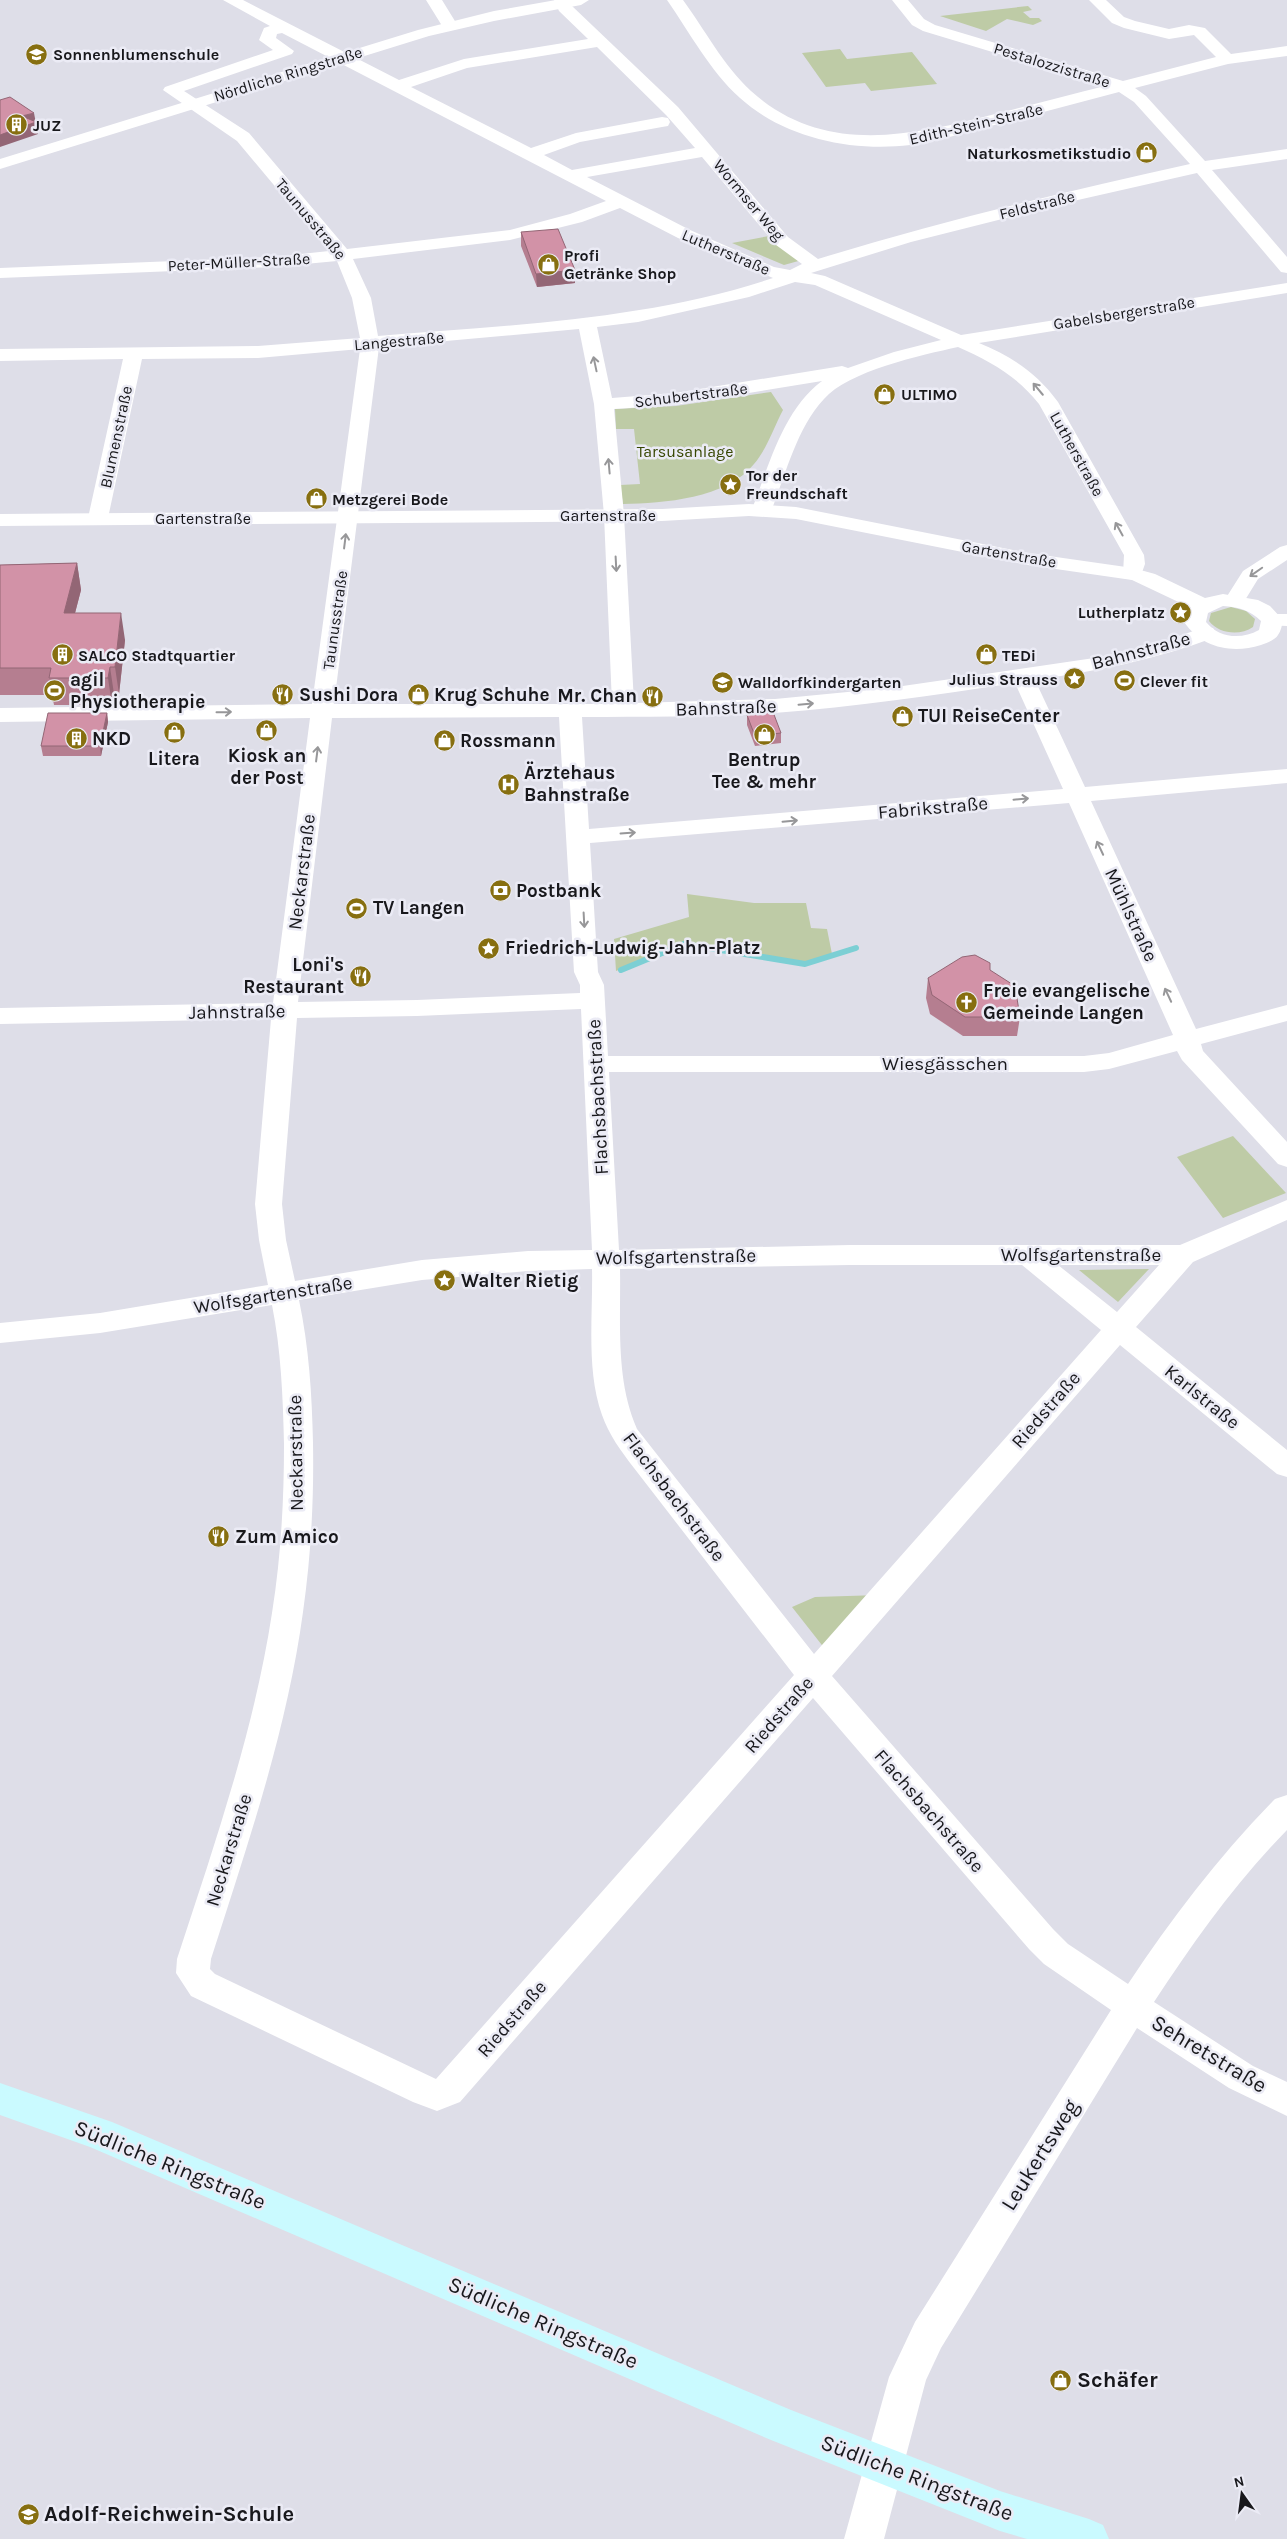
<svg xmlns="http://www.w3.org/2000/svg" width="1287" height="2539" font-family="Karla,sans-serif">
  <rect width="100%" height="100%" fill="#dedee8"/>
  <!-- green -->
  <path fill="#becba6" d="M 1028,6 L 1032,10 L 1023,12 L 1030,18 L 1039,18 L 1042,21 L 1033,25 L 1007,19 L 986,31 L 940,16 Z
    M 840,49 L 847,59 L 912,52 L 937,84 L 871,91 L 865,83 L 826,87 L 802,53 Z
    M 769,236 L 802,260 L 784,265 L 732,243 Z
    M 771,392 L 783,410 C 774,427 767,449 754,464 C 726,499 664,503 623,504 L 620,485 L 640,484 L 634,429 L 616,429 L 615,409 L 676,406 Z
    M 1231,607 L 1246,611 L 1255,619 L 1253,627 C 1240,636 1219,634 1209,621 L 1211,613 Z
    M 687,894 L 754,903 L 806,903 L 811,928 L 827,929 L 832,954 L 805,962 L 685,942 L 616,971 L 614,939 L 689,917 Z
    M 1233,1136 L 1286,1193 L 1223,1218 L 1177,1157 Z
    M 1149,1269 L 1118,1302 L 1079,1270 L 1148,1269 Z
    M 880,1595 L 825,1649 L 792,1607 L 815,1597 Z"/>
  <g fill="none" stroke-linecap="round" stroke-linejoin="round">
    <!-- stream -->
    <path stroke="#7ccfd4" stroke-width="6" d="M 621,970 L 684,944 L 805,964 L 856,948"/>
    <!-- minor -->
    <path fill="#fff" fill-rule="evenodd" d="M 223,0 L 243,0 L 399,80 L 464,59 L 588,39 L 559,11 L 554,0 L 570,0 L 572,6 L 678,107 L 788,237 L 818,259 C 941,221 1065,192 1190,164 L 1134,102 L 1119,92 L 938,140 C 873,156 791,144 740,98 C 710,71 690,33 667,0 L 683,0 C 705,30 723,65 751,91 C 823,156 911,136 995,114 C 1032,105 1069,95 1105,86 L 923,31 L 912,25 L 892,0 L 908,0 L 924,19 L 935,25 L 1123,81 L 1216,57 L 1194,35 L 1169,39 L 1124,28 L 1112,23 L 1089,0 L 1106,0 L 1124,17 L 1135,21 L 1169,29 L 1189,25 L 1205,28 L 1231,54 L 1287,46 L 1287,56 L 1228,64 L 1135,88 L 1146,96 L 1205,161 L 1287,149 L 1287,159 L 1212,170 L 1287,257 L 1287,273 L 1281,272 L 1197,173 L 1069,202 L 911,242 L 811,273 L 825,276 L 961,335 L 1287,283 L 1287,293 L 979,343 C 1011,356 1037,373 1058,402 L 1144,555 L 1145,564 L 1140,578 L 1133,580 L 1126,578 L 1123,574 L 1124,555 L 1039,404 C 1017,376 990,361 958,347 C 922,355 848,371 824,399 C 797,428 786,473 772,509 L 769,513 L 762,515 L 755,513 L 752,509 C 769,466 783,410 822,381 L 675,405 L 614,409 L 624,515 L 634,703 L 775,699 L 889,688 L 1101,657 L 1159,643 L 1205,627 L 1213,628 L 1216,633 L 1213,638 C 1155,660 1096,671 1035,680 L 1085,787 L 1287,769 L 1287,783 L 1091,801 L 1196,1029 L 1287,1005 L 1287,1021 L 1201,1044 L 1203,1051 L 1287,1142 L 1287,1167 L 1278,1164 L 1182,1060 L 1177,1051 L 1109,1069 L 1084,1072 L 609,1072 L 619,1250 L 850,1245 L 1180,1245 L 1287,1200 L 1287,1220 L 1193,1262 L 1136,1327 L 1287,1450 L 1287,1477 L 1277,1474 L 1120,1345 L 832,1676 L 1053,1929 L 1068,1944 L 1128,1984 C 1172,1918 1219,1856 1275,1799 L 1287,1795 L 1287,1830 C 1236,1882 1194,1941 1154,2002 L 1253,2066 L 1287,2082 L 1287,2116 L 1229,2088 L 1137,2028 L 941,2348 L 926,2380 L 884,2539 L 844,2539 L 889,2377 L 915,2322 L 1111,2010 L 1044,1964 L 1029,1949 L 813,1698 L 460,2102 L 437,2111 L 413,2102 L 191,1996 L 176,1973 L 177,1959 C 214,1846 254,1731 272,1613 C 281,1557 284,1500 284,1444 C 283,1397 281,1350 272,1305 L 100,1333 L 0,1343 L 0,1323 L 100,1313 L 268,1285 L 259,1240 L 255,1204 L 271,1019 L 0,1024 L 0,1008 L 273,1003 L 310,718 L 0,722 L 0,708 L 312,704 L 360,349 L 258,358 L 142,359 L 108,518 L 105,522 L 98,524 L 91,522 L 88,518 L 123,359 L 0,361 L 0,349 L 258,346 L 360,338 L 352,298 L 337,261 L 273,267 L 0,278 L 0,268 L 273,257 L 329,251 L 237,141 L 163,90 L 165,87 L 273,50 L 259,40 L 264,28 L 270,26 ZM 282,33 L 606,201 L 570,214 L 510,230 L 347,249 L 249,133 L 184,91 L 292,54 L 294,51 L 276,38 L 277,34 ZM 597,47 L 666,115 L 695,148 L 572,170 L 544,155 L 580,142 L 662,127 L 668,126 L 670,122 L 668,118 L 662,117 L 576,133 L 531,148 L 411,87 L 467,68 ZM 702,157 L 776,245 L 802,264 L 790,270 L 774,267 L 690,230 L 587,177 ZM 620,208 L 678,238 L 773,278 C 647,320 510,325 378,336 L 371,298 L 353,259 L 510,240 L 582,222 ZM 795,282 L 815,285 L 941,340 L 894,352 L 848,368 L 842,366 L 675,393 L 612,398 L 597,327 L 638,322 L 749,297 ZM 579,329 L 594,404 L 604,515 L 612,704 L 334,704 L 379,347 ZM 1015,683 L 1063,789 L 589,829 L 582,717 C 646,717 710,717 774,713 C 855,707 935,695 1015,683 ZM 559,717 L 574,972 L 580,985 L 580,993 L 417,1000 L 298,1002 L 332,718 ZM 1069,803 L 1173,1035 L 1109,1053 L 1084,1056 L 608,1056 L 604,985 L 598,972 L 590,843 ZM 581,1009 L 592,1250 L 528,1251 L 422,1260 L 295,1281 L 286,1240 L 282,1204 L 297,1018 L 417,1016 ZM 850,1265 L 1022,1265 L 1101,1330 L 814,1654 L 637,1429 C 615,1379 621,1322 620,1269 ZM 1058,1265 L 1159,1265 L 1117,1312 ZM 592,1269 C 593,1317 586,1370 602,1415 C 609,1435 621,1451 634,1468 L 794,1675 L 436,2079 L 215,1974 L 210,1969 L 211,1959 C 247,1846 287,1731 303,1612 C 311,1556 314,1500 313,1443 C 312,1395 309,1347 299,1300 L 422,1280 L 528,1271 Z
      M 426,0 L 442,0 L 458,26 L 456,29 L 444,29 Z
      M 1287,545 L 1287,560 L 1258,579 L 1242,605 L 1235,607 L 1228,605 L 1224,601 L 1243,571 L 1280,547 Z
      M 1272,614 L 1287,614 L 1287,626 L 1264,625 L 1261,620 L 1264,615 Z"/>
    <!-- tertiary -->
    <path fill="#fff" fill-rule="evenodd" d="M 556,0 L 589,0 L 581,5 L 494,21 L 429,36 L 0,169 L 0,159 L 418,30 L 494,11 Z
      M 749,504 L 796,507 L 1028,553 L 1133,568 L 1155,574 L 1205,598 L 1223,594 L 1258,600 L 1270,606 L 1283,620 C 1282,625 1281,631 1278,635 C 1275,640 1267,643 1261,645 C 1232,654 1202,648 1184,622 L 1189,607 L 1132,580 L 1028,565 L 796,519 L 749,516 L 662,521 L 0,526 L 0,514 L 662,509 ZM 1223,606 C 1238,607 1250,610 1261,621 L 1259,630 C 1241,640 1219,638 1206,622 L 1208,613 Z"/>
    <!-- secondary -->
    <path fill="#cafaff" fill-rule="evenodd" d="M 0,2083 L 112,2122 L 791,2410 L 1000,2491 L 1089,2519 L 1103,2525 L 1109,2539 L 1027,2539 L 1000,2531 L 771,2440 L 90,2147 L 0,2115 Z"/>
  </g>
  <!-- wall -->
  <path fill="#b57e90" d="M 521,232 L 575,270 L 575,283 L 537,287 L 521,246 Z
    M 77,563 L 81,590 L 75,613 L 125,640 L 119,694 L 114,694 L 112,705 L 54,705 L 52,695 L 0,695 L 0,565 Z
    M 107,713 L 108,722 L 101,756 L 43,756 L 41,746 Z
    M 747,715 L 781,733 L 781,743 L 755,746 L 747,725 Z
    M 990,970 L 1020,1017 L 1017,1036 L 963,1036 L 930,1014 L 926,998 L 928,978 Z"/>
  <!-- shaded-wall -->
  <path fill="#936675" d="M 34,113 L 38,134 L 0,147 L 0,135 L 22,116 Z
    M 575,270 L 575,283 L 537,287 L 536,274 Z
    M 77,563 L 81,590 L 68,640 L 64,613 Z
    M 121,613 L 125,640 L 119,694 L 115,667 Z
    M 110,667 L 114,694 L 112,705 L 108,678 Z
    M 107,713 L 108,722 L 101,756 L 100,746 Z"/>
  <!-- building -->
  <path fill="#d292a7" stroke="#936675" d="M 10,97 L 34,113 L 22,116 L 36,122 L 0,135 L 0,100 Z
    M 558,229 L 575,270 L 536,274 L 521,232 Z
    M 77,563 L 64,613 L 121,613 L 115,667 L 110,667 L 108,678 L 49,678 L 51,668 L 0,668 L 0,565 Z
    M 773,712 L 781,733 L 755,736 L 747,715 Z
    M 48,713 L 107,713 L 100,746 L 41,746 Z
    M 975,955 L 990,963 L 990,970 L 1015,986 L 1020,1017 L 965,1017 L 932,995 L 928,978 L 962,957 Z"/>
  <!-- one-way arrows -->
  <defs><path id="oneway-shaft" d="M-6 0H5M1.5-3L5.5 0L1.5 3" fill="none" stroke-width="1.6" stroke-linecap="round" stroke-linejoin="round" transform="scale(1.25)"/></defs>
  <g stroke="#979799">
    <use href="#oneway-shaft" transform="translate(595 364) rotate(-102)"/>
    <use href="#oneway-shaft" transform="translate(1038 389) rotate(-130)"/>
    <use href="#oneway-shaft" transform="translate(609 466) rotate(-95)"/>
    <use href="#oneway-shaft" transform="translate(1119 529) rotate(-119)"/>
    <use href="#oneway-shaft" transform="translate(345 541) rotate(-83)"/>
    <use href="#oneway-shaft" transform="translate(616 564) rotate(87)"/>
    <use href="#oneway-shaft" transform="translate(1256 572) rotate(145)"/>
    <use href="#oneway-shaft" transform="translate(806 704) rotate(-5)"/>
    <use href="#oneway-shaft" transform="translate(224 712) rotate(-1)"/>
    <use href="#oneway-shaft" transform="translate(317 754) rotate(-83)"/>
    <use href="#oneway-shaft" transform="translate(1021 799) rotate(-5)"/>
    <use href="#oneway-shaft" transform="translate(790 821) rotate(-5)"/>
    <use href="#oneway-shaft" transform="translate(628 833) rotate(-4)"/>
    <use href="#oneway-shaft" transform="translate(1100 848) rotate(-115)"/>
    <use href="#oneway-shaft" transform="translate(584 920) rotate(87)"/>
    <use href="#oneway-shaft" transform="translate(1168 995) rotate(-115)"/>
  </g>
  <!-- icons -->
  <defs>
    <symbol id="school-disc" viewBox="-11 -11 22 22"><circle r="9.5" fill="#876f10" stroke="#ebebf5"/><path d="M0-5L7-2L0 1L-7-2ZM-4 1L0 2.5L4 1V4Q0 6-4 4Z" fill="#fff"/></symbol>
    <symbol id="building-disc" viewBox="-11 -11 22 22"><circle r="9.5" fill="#876f10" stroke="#ebebf5"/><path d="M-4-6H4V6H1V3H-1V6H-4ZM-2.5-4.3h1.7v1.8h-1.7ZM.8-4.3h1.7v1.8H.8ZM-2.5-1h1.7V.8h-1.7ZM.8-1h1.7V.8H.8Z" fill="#fff"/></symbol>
    <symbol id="shop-disc" viewBox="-11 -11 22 22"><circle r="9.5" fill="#876f10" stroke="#ebebf5"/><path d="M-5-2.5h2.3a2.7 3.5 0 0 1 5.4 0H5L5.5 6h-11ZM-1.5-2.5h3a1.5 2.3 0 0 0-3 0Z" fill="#fff"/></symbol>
    <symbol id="sight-disc" viewBox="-11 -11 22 22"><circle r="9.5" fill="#876f10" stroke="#ebebf5"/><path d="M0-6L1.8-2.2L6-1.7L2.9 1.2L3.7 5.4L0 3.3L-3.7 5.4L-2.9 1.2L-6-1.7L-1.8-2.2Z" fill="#fff"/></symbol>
    <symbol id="stadium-disc" viewBox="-11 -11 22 22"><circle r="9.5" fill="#876f10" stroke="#ebebf5"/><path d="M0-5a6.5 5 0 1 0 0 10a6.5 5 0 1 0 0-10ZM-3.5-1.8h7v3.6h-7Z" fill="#fff"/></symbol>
    <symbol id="restaurant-disc" viewBox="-11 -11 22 22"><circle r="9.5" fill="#876f10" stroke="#ebebf5"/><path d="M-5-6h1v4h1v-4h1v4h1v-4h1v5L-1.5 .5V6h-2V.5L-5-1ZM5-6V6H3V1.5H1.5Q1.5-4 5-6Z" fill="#fff"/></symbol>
    <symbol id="hospital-disc" viewBox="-11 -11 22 22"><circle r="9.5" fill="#876f10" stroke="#ebebf5"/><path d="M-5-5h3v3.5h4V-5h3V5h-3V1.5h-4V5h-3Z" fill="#fff"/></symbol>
    <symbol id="bank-disc" viewBox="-11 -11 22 22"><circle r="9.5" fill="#876f10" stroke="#ebebf5"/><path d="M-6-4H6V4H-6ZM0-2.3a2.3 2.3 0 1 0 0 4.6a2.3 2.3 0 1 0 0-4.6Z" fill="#fff"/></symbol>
    <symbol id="church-disc" viewBox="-11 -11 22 22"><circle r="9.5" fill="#876f10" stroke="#ebebf5"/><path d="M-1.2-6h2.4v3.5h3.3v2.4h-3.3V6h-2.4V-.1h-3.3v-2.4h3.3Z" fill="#fff"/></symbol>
  </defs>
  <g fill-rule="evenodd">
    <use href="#school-disc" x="24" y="42" width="25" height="25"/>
    <use href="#building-disc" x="4" y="112" width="25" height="25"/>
    <use href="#shop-disc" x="1134" y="140" width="25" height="25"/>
    <use href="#shop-disc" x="536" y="252" width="25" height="25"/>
    <use href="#shop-disc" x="872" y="382" width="25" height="25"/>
    <use href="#sight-disc" x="718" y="472" width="25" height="25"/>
    <use href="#shop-disc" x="304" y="486" width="25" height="25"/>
    <use href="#sight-disc" x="1168" y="600" width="25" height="25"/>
    <use href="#building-disc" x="50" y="642" width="25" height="25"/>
    <use href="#shop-disc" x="974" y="642" width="25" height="25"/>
    <use href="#sight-disc" x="1062" y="666" width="25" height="25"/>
    <use href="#stadium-disc" x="1112" y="668" width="25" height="25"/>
    <use href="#school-disc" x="710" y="670" width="25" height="25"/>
    <use href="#stadium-disc" x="42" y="678" width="25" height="25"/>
    <use href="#restaurant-disc" x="270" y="682" width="25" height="25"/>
    <use href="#shop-disc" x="406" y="682" width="25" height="25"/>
    <use href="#restaurant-disc" x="640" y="684" width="25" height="25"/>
    <use href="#shop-disc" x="890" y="704" width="25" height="25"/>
    <use href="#shop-disc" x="254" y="718" width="25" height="25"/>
    <use href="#shop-disc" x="162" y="720" width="25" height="25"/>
    <use href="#shop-disc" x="752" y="722" width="25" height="25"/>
    <use href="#building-disc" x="64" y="726" width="25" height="25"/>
    <use href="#shop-disc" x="432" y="728" width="25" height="25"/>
    <use href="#hospital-disc" x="496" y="772" width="25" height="25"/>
    <use href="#bank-disc" x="488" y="878" width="25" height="25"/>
    <use href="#stadium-disc" x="344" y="896" width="25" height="25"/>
    <use href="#sight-disc" x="476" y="936" width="25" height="25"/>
    <use href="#restaurant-disc" x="348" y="964" width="25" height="25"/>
    <use href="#church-disc" x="954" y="990" width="25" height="25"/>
    <use href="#sight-disc" x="432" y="1268" width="25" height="25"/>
    <use href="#restaurant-disc" x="206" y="1524" width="25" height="25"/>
    <use href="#shop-disc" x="1048" y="2368" width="25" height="25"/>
    <use href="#school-disc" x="16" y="2502" width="25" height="25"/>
  </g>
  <g text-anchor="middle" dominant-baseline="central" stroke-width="5" stroke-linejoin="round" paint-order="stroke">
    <!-- far-poi labels -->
    <g font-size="16" font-weight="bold" fill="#18181c" stroke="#ebebf5" text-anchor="start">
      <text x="53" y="54">Sonnenblumenschule</text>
      <text x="33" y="125">JUZ</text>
      <text x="1131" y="153" text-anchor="end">Naturkosmetikstudio</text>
      <text x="564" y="255">Profi<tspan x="564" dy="18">Getränke Shop</tspan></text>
      <text x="901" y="394">ULTIMO</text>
      <text x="746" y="475">Tor der<tspan x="746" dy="18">Freundschaft</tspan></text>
      <text x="332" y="499">Metzgerei Bode</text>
      <text x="1165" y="612" text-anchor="end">Lutherplatz</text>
      <text x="78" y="655">SALCO Stadtquartier</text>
      <text x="1002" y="655">TEDi</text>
      <text x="1058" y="679" text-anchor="end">Julius Strauss</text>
      <text x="1140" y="681">Clever fit</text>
      <text x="738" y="682">Walldorfkindergarten</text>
    </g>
    <!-- far-street labels -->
    <g font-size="16" fill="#18181c" stroke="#ebebf5">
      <text transform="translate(1052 65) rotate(17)">Pestalozzistraße</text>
      <text transform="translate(288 74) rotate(-17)">Nördliche Ringstraße</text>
      <text transform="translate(976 124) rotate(-13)">Edith-Stein-Straße</text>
      <text transform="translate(749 200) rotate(50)">Wormser Weg</text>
      <text transform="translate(1037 205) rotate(-14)">Feldstraße</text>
      <text transform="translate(311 219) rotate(50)">Taunusstraße</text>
      <text transform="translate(726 252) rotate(23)">Lutherstraße</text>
      <text transform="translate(239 262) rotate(-3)">Peter-Müller-Straße</text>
      <text transform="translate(1124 313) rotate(-9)">Gabelsbergerstraße</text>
      <text transform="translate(399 341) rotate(-5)">Langestraße</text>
      <text transform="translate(691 395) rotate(-7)">Schubertstraße</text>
      <text transform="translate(116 437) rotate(-78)">Blumenstraße</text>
      <text transform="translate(1077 454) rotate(61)">Lutherstraße</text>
      <text x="608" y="515">Gartenstraße</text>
      <text x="203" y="518">Gartenstraße</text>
      <text transform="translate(1009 554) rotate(10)">Gartenstraße</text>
      <text transform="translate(335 620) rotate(-82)">Taunusstraße</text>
    </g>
    <!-- far-park labels -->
    <g font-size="16" fill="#364601" stroke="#ebebf5">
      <text x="685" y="451">Tarsusanlage</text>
    </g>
    <!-- street labels -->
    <g font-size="19" fill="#18181c" stroke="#ebebf5">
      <text transform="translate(1141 651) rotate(-15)">Bahnstraße</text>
      <text transform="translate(726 708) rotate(-2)">Bahnstraße</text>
      <text transform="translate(933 808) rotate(-5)">Fabrikstraße</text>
      <text transform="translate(302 872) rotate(-83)">Neckarstraße</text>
      <text transform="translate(1131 915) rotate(65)">Mühlstraße</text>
      <text transform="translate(237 1012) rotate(-1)">Jahnstraße</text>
      <text x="945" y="1064">Wiesgässchen</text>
      <text transform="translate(598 1097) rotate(-93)">Flachsbachstraße</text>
      <text x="1081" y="1255">Wolfsgartenstraße</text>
      <text transform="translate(676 1257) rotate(-1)">Wolfsgartenstraße</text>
      <text transform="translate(273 1295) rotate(-9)">Wolfsgartenstraße</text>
      <text transform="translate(1202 1397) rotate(39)">Karlstraße</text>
      <text transform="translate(1046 1410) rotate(-49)">Riedstraße</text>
      <text transform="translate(296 1453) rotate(-91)">Neckarstraße</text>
      <text transform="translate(674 1497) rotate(53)">Flachsbachstraße</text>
      <text transform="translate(779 1715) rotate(-49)">Riedstraße</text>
      <text transform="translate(929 1811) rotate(49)">Flachsbachstraße</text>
      <text transform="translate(229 1850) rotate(-73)">Neckarstraße</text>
      <text transform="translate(512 2019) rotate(-49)">Riedstraße</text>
    </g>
    <!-- poi labels -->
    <g font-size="19" font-weight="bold" fill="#18181c" stroke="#ebebf5" text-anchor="start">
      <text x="70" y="680">agil<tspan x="70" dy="22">Physiotherapie</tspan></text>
      <text x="299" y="695">Sushi Dora</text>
      <text x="434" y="695">Krug Schuhe</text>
      <text x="637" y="696" text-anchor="end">Mr. Chan</text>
      <text x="918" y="716">TUI ReiseCenter</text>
      <text x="92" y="739">NKD</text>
      <text x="460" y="741">Rossmann</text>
      <text x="267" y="756" text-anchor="middle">Kiosk an<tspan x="267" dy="22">der Post</tspan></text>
      <text x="174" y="759" text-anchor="middle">Litera</text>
      <text x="764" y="760" text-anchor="middle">Bentrup<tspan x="764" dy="22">Tee &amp; mehr</tspan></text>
      <text x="524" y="773">Ärztehaus<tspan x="524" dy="22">Bahnstraße</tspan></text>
      <text x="516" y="891">Postbank</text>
      <text x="373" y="908">TV Langen</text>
      <text x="505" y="948">Friedrich-Ludwig-Jahn-Platz</text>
      <text x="344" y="965" text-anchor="end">Loni's<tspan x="344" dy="22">Restaurant</tspan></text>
      <text x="983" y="991">Freie evangelische<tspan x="983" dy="22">Gemeinde Langen</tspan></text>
      <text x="461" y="1281">Walter Rietig</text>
      <text x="235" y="1537">Zum Amico</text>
    </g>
    <!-- near-street labels -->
    <g font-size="22" fill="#18181c" stroke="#ebebf5">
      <text transform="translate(1209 2054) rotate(31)">Sehretstraße</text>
      <text transform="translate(1040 2155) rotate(-58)">Leukertsweg</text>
      <text transform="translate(170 2165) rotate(22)">Südliche Ringstraße</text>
      <text transform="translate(543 2323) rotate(23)">Südliche Ringstraße</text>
      <text transform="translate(917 2478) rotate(21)">Südliche Ringstraße</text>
    </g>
    <!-- near-poi labels -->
    <g font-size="22" font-weight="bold" fill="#18181c" stroke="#ebebf5" text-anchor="start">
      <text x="1077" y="2380">Schäfer</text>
      <text x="44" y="2514">Adolf-Reichwein-Schule</text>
    </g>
  </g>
  <!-- north arrow -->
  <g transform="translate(1242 2494) rotate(346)" stroke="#ebebf5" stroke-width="4" paint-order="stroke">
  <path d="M0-4L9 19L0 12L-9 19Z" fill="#18181c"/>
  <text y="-8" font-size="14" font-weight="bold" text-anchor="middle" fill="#18181c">N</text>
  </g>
</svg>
